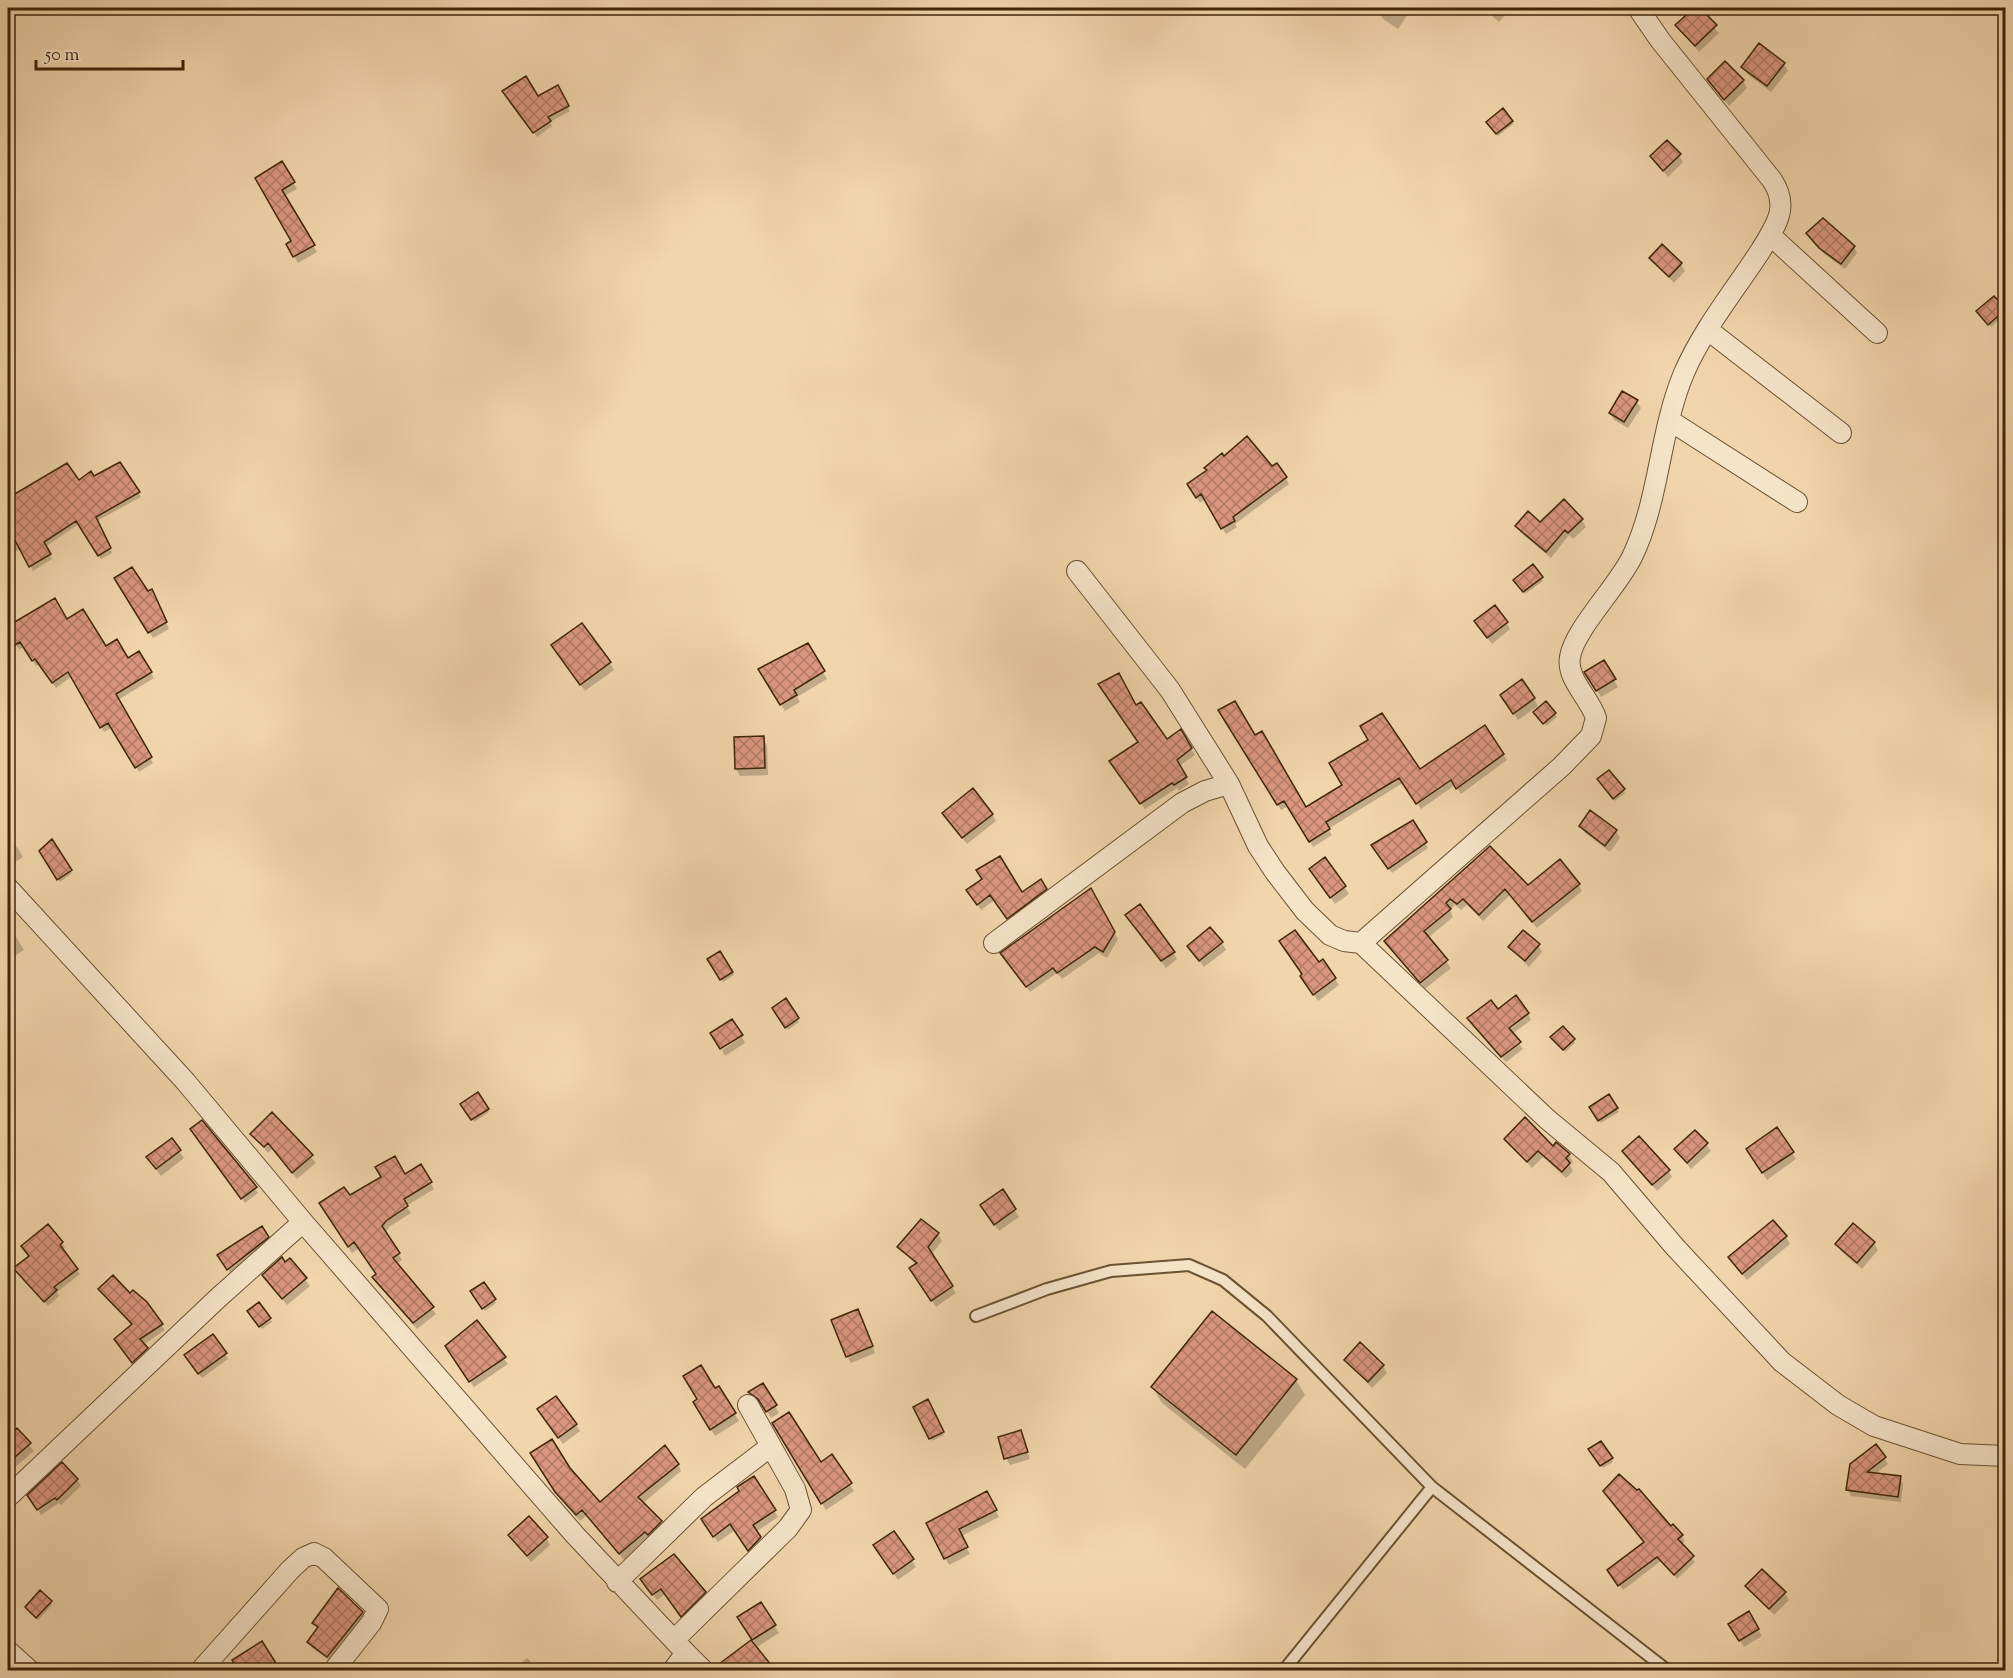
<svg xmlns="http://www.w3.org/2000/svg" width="2013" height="1678" font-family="'Sorts Mill Goudy',serif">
  <defs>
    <pattern id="building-cross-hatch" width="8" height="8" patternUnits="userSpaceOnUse" patternTransform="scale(1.5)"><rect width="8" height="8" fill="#da967f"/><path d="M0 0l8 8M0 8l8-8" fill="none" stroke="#b27a66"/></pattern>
  </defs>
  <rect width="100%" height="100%" fill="#f1d5ac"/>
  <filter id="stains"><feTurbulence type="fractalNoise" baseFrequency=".00333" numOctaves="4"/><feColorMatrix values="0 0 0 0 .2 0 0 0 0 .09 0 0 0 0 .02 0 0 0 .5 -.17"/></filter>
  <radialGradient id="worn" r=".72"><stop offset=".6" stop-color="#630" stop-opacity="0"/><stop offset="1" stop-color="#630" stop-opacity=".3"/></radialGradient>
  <!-- shadow -->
  <path fill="#0003" d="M 1382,8 L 1412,8 L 1398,29 L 1383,19 L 1379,12 Z
    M 1483,8 L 1511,8 L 1499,22 Z
    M 1696,8 L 1719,33 L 1699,52 L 1677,25 Z
    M 1784,64 L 1788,71 L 1771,92 L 1747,74 L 1743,67 Z
    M 1709,80 L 1743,81 L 1747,88 L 1729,106 Z
    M 557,87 L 570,111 L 550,122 L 552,126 L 537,137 L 506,96 L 538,98 Z
    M 1512,121 L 1513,124 L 1498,136 L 1490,125 Z
    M 1679,155 L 1683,162 L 1668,177 L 1651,156 Z
    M 282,163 L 297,189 L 284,196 L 317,252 L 298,263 L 288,245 L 294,241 L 257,178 Z
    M 1808,234 L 1854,247 L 1857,253 L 1845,269 L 1824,254 Z
    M 1651,258 L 1681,264 L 1685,271 L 1674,283 Z
    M 2004,310 L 2006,313 L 1991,327 L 1980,314 Z
    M 1636,401 L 1641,408 L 1628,428 L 1614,420 L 1610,413 Z
    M 1224,458 L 1286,478 L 1289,484 L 1235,524 L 1237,527 L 1226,534 L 1205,499 L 1200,503 L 1192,491 Z
    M 120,464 L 141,497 L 97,521 L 112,553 L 101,559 L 79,524 L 45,547 L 52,559 L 33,571 L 20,549 L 8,556 L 8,500 L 67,465 L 78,482 Z
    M 1582,520 L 1586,527 L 1573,539 L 1569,535 L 1551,558 L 1521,533 L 1517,526 Z
    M 1541,578 L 1543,581 L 1525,594 L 1516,583 Z
    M 116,579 L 155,597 L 169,629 L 153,638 Z
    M 55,600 L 66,621 L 106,648 L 128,660 L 139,653 L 154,678 L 118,700 L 153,763 L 139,772 L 112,728 L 104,732 L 72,676 L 56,688 L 39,664 L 36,666 L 24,646 L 19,650 L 8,632 L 8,628 Z
    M 1506,622 L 1510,629 L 1492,644 L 1480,628 Z
    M 807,645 L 827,679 L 797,697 L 800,702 L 785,711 L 760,670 Z
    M 557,652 L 610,663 L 614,670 L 585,691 Z
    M 1603,662 L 1618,687 L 1601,697 L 1586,672 Z
    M 1534,699 L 1538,706 L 1518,720 L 1506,702 Z
    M 1546,703 L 1557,717 L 1546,726 L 1537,715 Z
    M 1136,707 L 1166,741 L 1180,732 L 1195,755 L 1179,766 L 1189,784 L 1179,791 L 1177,788 L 1145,809 L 1111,761 L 1140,743 Z
    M 1220,711 L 1255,737 L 1305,809 L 1344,785 L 1370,740 L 1419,771 L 1503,754 L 1507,760 L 1461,794 L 1455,785 L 1421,809 L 1403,783 L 1328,829 L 1332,835 L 1313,847 L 1289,806 L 1281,810 Z
    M 763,738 L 767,745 L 768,775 L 740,776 L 736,769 Z
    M 1609,772 L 1625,793 L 1615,801 L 1601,782 Z
    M 992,814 L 996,821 L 967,844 L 948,820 Z
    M 1412,822 L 1428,848 L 1392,873 L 1376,850 Z
    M 1581,826 L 1616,831 L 1620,838 L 1610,852 L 1585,833 Z
    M 8,833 L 23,857 L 11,865 L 8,859 Z
    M 52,841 L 72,873 L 60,882 L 40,852 Z
    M 1490,848 L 1528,887 L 1578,884 L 1582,891 L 1537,928 L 1510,895 L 1483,921 L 1467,905 L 1461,910 L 1455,905 L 1450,910 L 1453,917 L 1428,938 L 1451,968 L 1425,989 L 1386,941 Z
    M 1325,859 L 1349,894 L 1335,904 L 1315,876 Z
    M 1046,889 L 1049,895 L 1011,923 L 995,900 L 981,910 L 968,890 L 1022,894 Z
    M 1090,891 L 1118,939 L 1107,958 L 1099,953 L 1062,979 L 1057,973 L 1030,992 L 1006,959 Z
    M 1131,922 L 1173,952 L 1177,959 L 1166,968 Z
    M 8,924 L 24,950 L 8,960 Z
    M 1222,943 L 1226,950 L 1204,967 L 1193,953 Z
    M 1538,945 L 1542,952 L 1529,967 L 1510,947 Z
    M 720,953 L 734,975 L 723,982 L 709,960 Z
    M 1335,979 L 1339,985 L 1318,1001 L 1306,983 Z
    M 785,1000 L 799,1022 L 788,1030 L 774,1008 Z
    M 1497,1012 L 1528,1014 L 1531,1020 L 1512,1034 L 1523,1049 L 1506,1062 L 1473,1024 Z
    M 742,1037 L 745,1043 L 725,1056 L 722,1050 Z
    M 1554,1040 L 1573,1040 L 1575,1043 L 1565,1052 Z
    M 477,1094 L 489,1112 L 474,1122 L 462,1104 Z
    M 1608,1096 L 1619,1112 L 1601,1123 L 1591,1108 Z
    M 272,1114 L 316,1163 L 297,1179 L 272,1149 L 268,1153 L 252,1134 Z
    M 195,1134 L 255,1188 L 258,1193 L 245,1203 Z
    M 1506,1139 L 1553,1148 L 1569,1155 L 1573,1162 L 1570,1165 L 1573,1171 L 1566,1178 L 1543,1157 L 1532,1168 Z
    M 171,1140 L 184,1158 L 161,1176 L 152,1164 Z
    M 1706,1144 L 1711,1151 L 1691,1169 L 1676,1150 Z
    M 1624,1152 L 1668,1170 L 1672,1177 L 1657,1191 Z
    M 1792,1153 L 1796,1159 L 1767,1180 L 1752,1156 Z
    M 420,1166 L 434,1189 L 406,1206 L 411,1213 L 389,1227 L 385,1234 L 402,1260 L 396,1264 L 436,1314 L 417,1329 L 378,1284 L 374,1277 L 377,1275 L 359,1248 L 352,1253 L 324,1210 L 405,1176 Z
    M 1002,1191 L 1019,1217 L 999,1231 L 986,1212 Z
    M 48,1226 L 62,1243 L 65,1248 L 62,1250 L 80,1274 L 57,1292 L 59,1296 L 48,1306 L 15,1268 L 30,1257 Z
    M 261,1228 L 270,1243 L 231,1274 L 219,1255 Z
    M 938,1234 L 942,1241 L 931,1255 L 956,1293 L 936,1307 L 915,1275 L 916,1265 L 899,1247 Z
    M 1786,1237 L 1790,1244 L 1747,1280 L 1734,1265 Z
    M 1874,1243 L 1878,1250 L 1862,1269 L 1841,1251 L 1837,1244 Z
    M 290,1260 L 310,1286 L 287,1305 L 268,1282 Z
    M 483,1284 L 496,1303 L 485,1311 L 472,1292 Z
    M 100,1289 L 161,1325 L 165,1330 L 143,1345 L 150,1355 L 136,1367 L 119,1345 L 132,1326 Z
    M 250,1314 L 270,1319 L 272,1322 L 262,1329 Z
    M 861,1318 L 875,1353 L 851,1363 L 847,1356 Z
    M 476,1322 L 508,1364 L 474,1387 L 450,1352 Z
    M 225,1354 L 228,1359 L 202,1378 L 189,1361 Z
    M 1346,1360 L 1383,1366 L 1387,1373 L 1372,1388 Z
    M 1296,1380 L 1305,1395 L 1245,1469 L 1162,1403 L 1153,1388 Z
    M 763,1385 L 779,1413 L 771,1418 L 764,1406 L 754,1399 L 750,1393 Z
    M 719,1388 L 739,1421 L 715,1436 L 695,1403 Z
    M 927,1401 L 944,1435 L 932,1441 L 915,1407 Z
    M 543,1417 L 576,1425 L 580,1431 L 563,1444 Z
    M 774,1423 L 820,1464 L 832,1456 L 854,1491 L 826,1510 Z
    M 17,1430 L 34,1451 L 12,1470 L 8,1464 L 8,1438 Z
    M 1020,1432 L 1030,1459 L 1010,1465 L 1006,1458 Z
    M 1601,1443 L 1613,1462 L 1603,1468 L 1590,1450 Z
    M 1876,1446 L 1888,1464 L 1875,1474 L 1900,1478 L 1903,1484 L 1901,1502 L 1851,1496 L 1848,1490 Z
    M 532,1453 L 568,1469 L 599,1504 L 678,1464 L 681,1471 L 642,1504 L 665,1529 L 624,1560 L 587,1515 L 580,1521 L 561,1499 Z
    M 754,1478 L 778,1517 L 756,1532 L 764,1544 L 752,1556 L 735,1530 L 718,1542 L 706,1526 Z
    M 77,1479 L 81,1486 L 61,1505 L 59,1503 L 41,1515 L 33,1502 Z
    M 990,1500 L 999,1517 L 961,1536 L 970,1554 L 949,1565 L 928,1523 Z
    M 1671,1528 L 1682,1536 L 1685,1541 L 1681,1545 L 1695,1562 L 1677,1579 L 1661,1561 L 1623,1590 L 1612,1575 L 1645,1543 Z
    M 894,1533 L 916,1567 L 898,1580 L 879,1553 Z
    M 510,1535 L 546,1538 L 550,1545 L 531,1562 Z
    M 646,1586 L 705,1593 L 708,1599 L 685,1622 L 665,1594 L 657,1600 Z
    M 1747,1586 L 1785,1593 L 1789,1600 L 1774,1615 Z
    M 51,1602 L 52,1605 L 38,1620 L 28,1610 Z
    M 761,1604 L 779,1633 L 757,1647 L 739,1617 Z
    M 362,1613 L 365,1618 L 330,1661 L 312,1648 L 309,1642 L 317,1629 L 314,1623 Z
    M 1748,1613 L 1762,1636 L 1744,1647 L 1730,1624 Z
    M 527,1658 L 540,1670 L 513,1670 Z"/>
  <!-- building -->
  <path fill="url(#building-cross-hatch)" stroke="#3e2608" stroke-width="1.5" d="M 1694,8 L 1700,8 L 1717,25 L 1695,46 L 1675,25 Z
    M 1759,43 L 1785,63 L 1767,86 L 1741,67 Z
    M 1725,61 L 1744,80 L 1724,100 L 1707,79 Z
    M 526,76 L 538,96 L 558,85 L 569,106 L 548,117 L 551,121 L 533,133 L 502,91 Z
    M 1503,108 L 1513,121 L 1496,134 L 1486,122 Z
    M 1667,140 L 1681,154 L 1663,171 L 1650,156 Z
    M 282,161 L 295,182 L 282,190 L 315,245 L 293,257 L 286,244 L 291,241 L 255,178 Z
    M 1823,218 L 1855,246 L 1841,264 L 1819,248 L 1806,233 Z
    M 1662,244 L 1682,263 L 1669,277 L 1649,258 Z
    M 1994,296 L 2006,309 L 1988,325 L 1976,311 Z
    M 1622,391 L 1638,400 L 1624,422 L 1609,413 Z
    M 1247,436 L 1272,466 L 1277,463 L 1287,477 L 1233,517 L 1235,521 L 1221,529 L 1201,494 L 1196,498 L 1187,484 L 1207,470 L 1204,468 L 1222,453 L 1224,456 Z
    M 120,462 L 140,492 L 96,517 L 111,548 L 98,556 L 76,521 L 44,542 L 51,554 L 29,567 L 8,527 L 8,498 L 67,463 L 79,480 L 91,471 L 94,476 Z
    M 1564,499 L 1583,519 L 1568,533 L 1565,530 L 1546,552 L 1515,526 L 1528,511 L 1540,522 Z
    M 1533,564 L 1543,577 L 1523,592 L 1513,580 Z
    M 132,567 L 148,591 L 152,589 L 167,622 L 148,633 L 114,578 Z
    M 55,598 L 67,619 L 83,609 L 106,646 L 117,639 L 128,658 L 139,651 L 152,672 L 116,694 L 152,757 L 135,768 L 108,723 L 100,728 L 68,672 L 52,683 L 35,659 L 32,661 L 20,642 L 15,645 L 8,634 L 8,626 Z
    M 1495,605 L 1508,622 L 1487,638 L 1474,621 Z
    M 582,623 L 611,662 L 580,685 L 551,645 Z
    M 808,643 L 825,671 L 794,690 L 797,695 L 780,705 L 758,669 Z
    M 1604,660 L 1616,679 L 1596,691 L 1584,672 Z
    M 1119,673 L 1136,705 L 1141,702 L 1167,739 L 1181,729 L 1192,748 L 1177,760 L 1187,777 L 1174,785 L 1172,783 L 1140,804 L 1109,761 L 1138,742 L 1098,684 Z
    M 1522,679 L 1535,698 L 1513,714 L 1500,695 Z
    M 1235,701 L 1255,735 L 1262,731 L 1306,807 L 1342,785 L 1329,763 L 1368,740 L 1360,726 L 1382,713 L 1420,769 L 1485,725 L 1504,754 L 1456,789 L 1451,780 L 1416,804 L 1399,778 L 1326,822 L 1330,829 L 1309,842 L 1284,801 L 1277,805 L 1218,710 Z
    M 1546,701 L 1556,713 L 1543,724 L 1533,712 Z
    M 764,736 L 765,768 L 735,769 L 734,737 Z
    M 1609,770 L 1625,789 L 1613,799 L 1597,779 Z
    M 973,788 L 993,814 L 962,838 L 942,813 Z
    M 1590,810 L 1617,830 L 1605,846 L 1579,826 Z
    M 1413,820 L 1427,842 L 1388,869 L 1371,845 Z
    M 52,839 L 72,870 L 57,880 L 39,851 Z
    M 1490,846 L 1528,885 L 1560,859 L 1580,884 L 1532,922 L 1505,889 L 1479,915 L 1463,899 L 1457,904 L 1450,899 L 1446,903 L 1451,909 L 1424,931 L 1448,960 L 1420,983 L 1384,941 Z
    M 1000,856 L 1022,892 L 1041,879 L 1047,889 L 1007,919 L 990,895 L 977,905 L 966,890 L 982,879 L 976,870 Z
    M 1325,857 L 1346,886 L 1330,898 L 1309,869 Z
    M 1091,888 L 1115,932 L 1103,952 L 1095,947 L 1057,973 L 1053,968 L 1026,987 L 1000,953 Z
    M 1140,904 L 1175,952 L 1161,961 L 1125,915 Z
    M 1210,927 L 1223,942 L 1199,961 L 1187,946 Z
    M 1295,930 L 1319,962 L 1323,959 L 1336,978 L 1313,995 L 1300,976 L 1302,974 L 1279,941 Z
    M 1523,930 L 1540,944 L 1525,961 L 1508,947 Z
    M 720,951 L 733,972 L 720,980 L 707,959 Z
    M 1516,995 L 1529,1013 L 1509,1028 L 1521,1042 L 1501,1057 L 1467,1018 L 1491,1000 L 1498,1009 Z
    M 786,998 L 799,1018 L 785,1028 L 772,1008 Z
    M 732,1019 L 743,1035 L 720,1049 L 710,1033 Z
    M 1563,1026 L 1575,1039 L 1563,1050 L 1550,1037 Z
    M 478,1092 L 489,1109 L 471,1120 L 460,1104 Z
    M 1609,1094 L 1618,1108 L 1598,1121 L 1589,1107 Z
    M 272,1112 L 313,1155 L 292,1173 L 268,1143 L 264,1147 L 250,1134 Z
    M 1525,1117 L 1553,1146 L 1556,1142 L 1570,1154 L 1566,1158 L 1570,1163 L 1562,1172 L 1538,1151 L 1527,1162 L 1504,1139 Z
    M 202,1120 L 257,1187 L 241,1199 L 190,1129 Z
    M 1777,1127 L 1794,1152 L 1762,1173 L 1746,1149 Z
    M 1695,1130 L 1708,1143 L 1687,1163 L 1674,1149 Z
    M 1639,1136 L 1670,1170 L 1652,1185 L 1622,1151 Z
    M 172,1138 L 181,1150 L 156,1169 L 146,1157 Z
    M 395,1156 L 405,1174 L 421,1164 L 432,1182 L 404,1199 L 408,1206 L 386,1221 L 382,1226 L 400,1253 L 393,1258 L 434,1307 L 413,1323 L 372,1277 L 376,1274 L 354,1242 L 348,1247 L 319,1203 L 344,1187 L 350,1195 L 381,1177 L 375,1167 Z
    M 1003,1189 L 1016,1209 L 994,1225 L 980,1205 Z
    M 921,1219 L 939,1233 L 928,1247 L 953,1286 L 931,1301 L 909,1268 L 917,1263 L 897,1247 Z
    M 1773,1220 L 1787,1236 L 1742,1274 L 1728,1257 Z
    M 1853,1223 L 1875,1242 L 1857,1263 L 1835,1244 Z
    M 48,1224 L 63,1242 L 60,1245 L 78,1269 L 54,1287 L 57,1290 L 44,1302 L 13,1268 L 29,1256 L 21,1246 Z
    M 262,1226 L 269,1237 L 227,1270 L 217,1255 Z
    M 282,1257 L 285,1262 L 290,1258 L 307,1278 L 282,1299 L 262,1275 Z
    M 113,1275 L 130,1293 L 133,1290 L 147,1302 L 163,1324 L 140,1339 L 148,1348 L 132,1363 L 114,1339 L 132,1324 L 98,1289 Z
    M 484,1282 L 496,1299 L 482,1309 L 470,1291 Z
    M 259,1302 L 271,1318 L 259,1327 L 247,1311 Z
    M 858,1309 L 873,1346 L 846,1357 L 831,1320 Z
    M 1212,1311 L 1297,1379 L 1236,1455 L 1151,1387 Z
    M 477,1320 L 506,1357 L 469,1382 L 445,1346 Z
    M 213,1334 L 227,1353 L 198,1374 L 184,1355 Z
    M 1360,1342 L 1384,1365 L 1368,1382 L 1344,1360 Z
    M 701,1365 L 715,1388 L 719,1386 L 736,1413 L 710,1430 L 693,1402 L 697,1399 L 683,1376 Z
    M 763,1383 L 777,1405 L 766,1412 L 758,1399 L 748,1392 Z
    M 556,1396 L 577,1424 L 558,1438 L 537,1409 Z
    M 928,1399 L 944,1432 L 929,1439 L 913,1407 Z
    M 789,1412 L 821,1462 L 832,1454 L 852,1483 L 821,1504 L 772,1423 Z
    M 17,1428 L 31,1443 L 8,1463 L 8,1436 Z
    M 1021,1430 L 1028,1452 L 1004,1459 L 998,1437 Z
    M 552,1439 L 570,1468 L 600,1502 L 665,1445 L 679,1464 L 638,1497 L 662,1521 L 648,1535 L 645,1532 L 619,1554 L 582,1510 L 576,1515 L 555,1492 L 530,1453 Z
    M 1601,1441 L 1613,1458 L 1600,1466 L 1588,1449 Z
    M 1876,1444 L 1886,1457 L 1867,1472 L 1901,1476 L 1898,1497 L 1846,1490 L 1850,1464 Z
    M 62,1462 L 78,1479 L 57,1500 L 55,1498 L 37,1510 L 27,1495 Z
    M 1619,1474 L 1637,1490 L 1639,1489 L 1671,1526 L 1673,1524 L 1683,1535 L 1678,1539 L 1694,1556 L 1674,1575 L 1657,1557 L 1618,1586 L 1607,1570 L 1644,1542 L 1603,1491 Z
    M 754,1476 L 776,1510 L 753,1525 L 761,1537 L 748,1551 L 730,1524 L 713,1537 L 701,1519 L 739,1491 L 737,1487 Z
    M 987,1491 L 997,1510 L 959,1529 L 968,1547 L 944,1559 L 926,1523 Z
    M 529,1516 L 548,1537 L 527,1556 L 508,1535 Z
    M 894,1531 L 914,1559 L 893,1574 L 873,1545 Z
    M 674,1554 L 706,1592 L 681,1617 L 661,1589 L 652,1595 L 640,1579 Z
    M 1762,1569 L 1786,1592 L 1769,1609 L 1745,1586 Z
    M 338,1588 L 363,1612 L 327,1657 L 307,1642 L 318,1627 L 312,1623 Z
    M 40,1590 L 52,1601 L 36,1618 L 25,1607 Z
    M 761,1602 L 776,1625 L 752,1640 L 737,1617 Z
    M 1749,1611 L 1759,1629 L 1739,1641 L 1728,1624 Z
    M 751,1640 L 776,1671 L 715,1671 L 715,1667 Z
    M 262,1641 L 281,1671 L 238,1671 L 232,1660 Z"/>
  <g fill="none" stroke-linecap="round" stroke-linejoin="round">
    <defs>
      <path id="lane" d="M 976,1316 L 1047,1289 L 1111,1271 L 1189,1265 L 1223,1280 L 1267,1316 L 1432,1487 L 1667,1670
        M 1284,1670 L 1432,1487"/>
      <path id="street" d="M 1770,235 L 1877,333
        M 1708,330 L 1841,433
        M 1669,420 L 1797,502
        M 1077,571 L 1170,690 L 1229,784 L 1258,846 L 1275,872 L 1305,911 L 1330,935 L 1344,941 L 1361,943 L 1547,1119 L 1611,1172 L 1675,1247 L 1782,1362 L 1838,1405 L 1874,1426 L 1960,1454 L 2006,1456
        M 8,888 L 185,1081 L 303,1222 L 575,1535 L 686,1653 L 673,1670
        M 994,943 L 1182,803 L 1205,791 L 1229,784
        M 1361,943 L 1562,766 L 1591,736 L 1596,718 C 1590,698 1566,679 1570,657 C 1574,630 1618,586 1632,557 C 1660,499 1659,432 1684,373 C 1703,329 1735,290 1761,250 C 1776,225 1790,207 1772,180 L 1660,40 L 1638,8
        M 8,1497 L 218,1298 L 303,1222
        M 617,1582 L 704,1497 L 771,1446
        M 674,1640 L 788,1528 L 801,1510 L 795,1489 L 748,1405
        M 8,1651 L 29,1670
        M 686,1653 L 703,1670
        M 201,1670 L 290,1570 L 303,1558 L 314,1553 L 324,1558 L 378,1609 L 371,1623 L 334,1670"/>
    </defs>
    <!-- lane casing -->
    <use href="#lane" stroke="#6b5231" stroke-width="14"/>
    <!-- street casing -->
    <use href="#street" stroke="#6b5231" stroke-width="22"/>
    <!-- lane -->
    <use href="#lane" stroke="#f6e4c9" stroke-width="10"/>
    <!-- street -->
    <use href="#street" stroke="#f6e4c9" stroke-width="20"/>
  </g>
  <!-- margin -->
  <rect width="2013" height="1678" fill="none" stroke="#f1d5ac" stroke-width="30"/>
  <rect x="9" y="9" width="1995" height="1660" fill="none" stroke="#3e2608" stroke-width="3"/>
  <rect x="15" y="15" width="1983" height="1648" fill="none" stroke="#3e2608" stroke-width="1.5"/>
  <!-- scale -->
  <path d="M36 60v9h147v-9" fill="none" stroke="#3e2608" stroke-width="3"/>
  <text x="45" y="60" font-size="18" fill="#3e2608" stroke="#f6e4c9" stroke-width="4.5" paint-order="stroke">50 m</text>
  <rect width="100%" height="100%" filter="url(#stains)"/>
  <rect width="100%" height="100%" fill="url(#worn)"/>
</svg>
